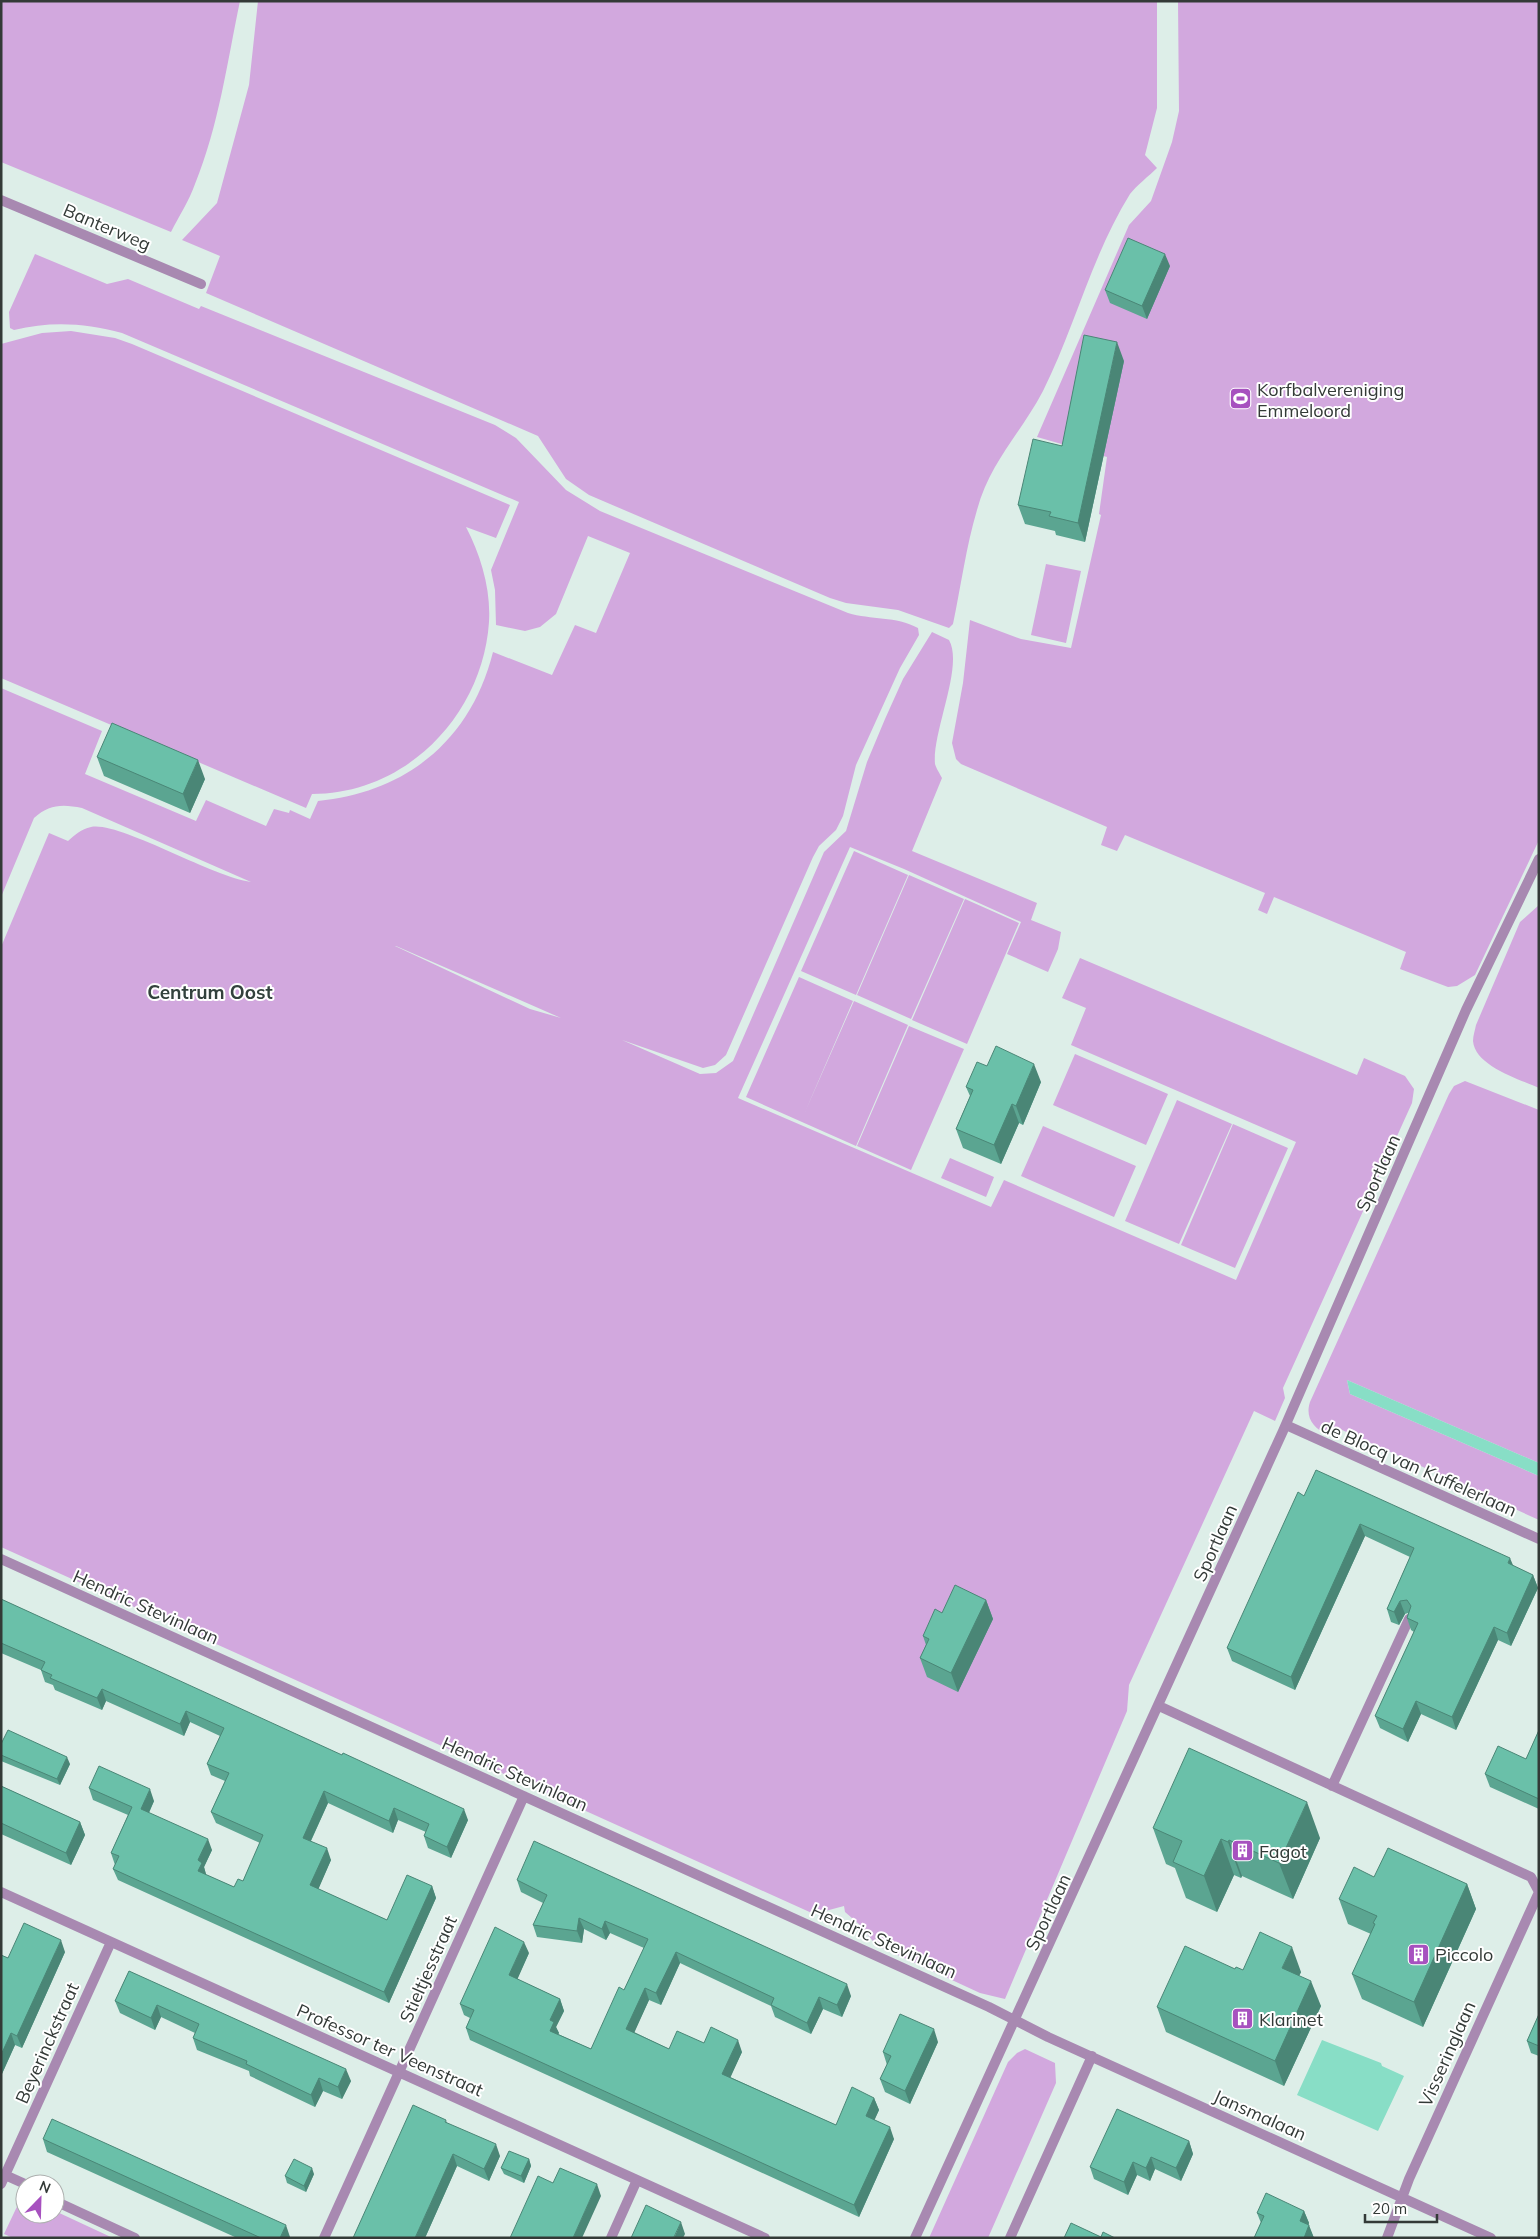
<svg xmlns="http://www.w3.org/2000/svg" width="1540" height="2239" font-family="Mulish,sans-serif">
  <rect width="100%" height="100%" fill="#ddeee8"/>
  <!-- green -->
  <path fill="#d2a8de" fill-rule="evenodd" d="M 1,1 L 240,1 C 227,63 219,125 195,184 C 189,201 179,216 171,232 L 1,162 Z
    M 258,1 L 1157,1 L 1157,108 L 1145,155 L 1157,168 C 1149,176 1137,185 1130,194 C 1092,255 1075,327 1043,391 C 1021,433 990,462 977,510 C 966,547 961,586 953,624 L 949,628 L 898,610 L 846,603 L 830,598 L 589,495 L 566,479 L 538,436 L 206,293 L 220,256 L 182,240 L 217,203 L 249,85 Z
    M 1178,1 L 1539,1 L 1539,840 L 1475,975 L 1457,986 L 1448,987 L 1400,969 L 1406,952 L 1274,897 L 1267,914 L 1258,910 L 1265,893 L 1125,835 L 1117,851 L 1101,845 L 1107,827 L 961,764 L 956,759 L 952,743 L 963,683 L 970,620 L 1021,639 L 1071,648 L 1101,515 L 1099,514 L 1107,457 L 1037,437 L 1129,225 L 1151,201 L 1172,142 L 1179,111 Z
    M 35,254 L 107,284 L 128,279 L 199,309 L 201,306 L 495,425 L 516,438 L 566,490 L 600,511 L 848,613 C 871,620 896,616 918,628 L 919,635 L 900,668 L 856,765 L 843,816 L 836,830 L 819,846 L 813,857 L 726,1055 L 715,1065 L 703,1068 L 622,1040 L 700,1074 L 716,1073 L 733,1061 L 824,852 L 846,831 L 867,762 L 885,719 L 903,679 L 932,632 L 949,640 C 964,666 932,732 935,764 C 936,768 940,774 942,778 L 912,851 L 1037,903 L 1031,920 L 1061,932 L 1058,949 L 1048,972 L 1007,954 L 1021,922 L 904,869 L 850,847 L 738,1098 L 991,1207 L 1004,1180 L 1236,1280 L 1296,1142 L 1071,1045 L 1086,1008 L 1062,998 L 1080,958 L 1357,1075 L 1364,1058 L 1405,1076 L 1414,1089 L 1412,1103 L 1283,1388 L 1285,1398 L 1275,1421 L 1254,1411 L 1129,1685 L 1127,1711 L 1005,1999 L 980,1993 L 876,1945 L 860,1925 L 845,1912 L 844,1906 L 814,1914 L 1,1547 L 1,947 L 49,833 L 68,841 C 75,835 81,829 91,827 C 119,821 212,877 251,882 L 82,808 C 63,804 49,804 34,818 L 1,897 L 1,688 L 102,731 L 85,774 L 196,821 L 206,800 L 266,826 L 274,809 L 289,813 L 290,810 L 310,819 L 318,801 C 407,792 471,740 493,652 L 552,675 L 575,625 L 596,633 L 630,553 L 588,536 L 556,614 L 540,627 L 525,631 L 496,625 L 495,590 L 491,570 L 519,502 L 122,333 C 85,323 51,321 14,330 L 10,328 L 9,312 ZM 395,946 L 396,946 L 561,1018 L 530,1009 Z
    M 71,331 L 115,338 L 132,344 L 510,505 L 496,538 L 466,527 C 481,556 491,589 489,622 C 483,714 407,794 312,794 L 306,808 L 1,678 L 1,344 L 42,333 Z
    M 1046,564 L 1081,571 L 1066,643 L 1031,635 Z
    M 854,851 L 908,875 L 856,995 L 801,971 Z
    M 909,875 L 964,899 L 911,1019 L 857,995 Z
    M 965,899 L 1019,923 L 967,1044 L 912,1020 Z
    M 1539,905 L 1539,1088 C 1519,1079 1475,1066 1473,1041 C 1473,1036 1475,1030 1476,1025 L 1520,922 Z
    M 799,977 L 853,1001 L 805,1112 L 854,1001 L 908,1025 L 856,1146 L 746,1097 Z
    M 909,1026 L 964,1049 L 911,1170 L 857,1146 Z
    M 1075,1054 L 1168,1094 L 1146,1145 L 1053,1105 Z
    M 1465,1081 L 1539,1110 L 1539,1463 L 1347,1380 L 1350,1394 L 1539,1476 L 1539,1520 L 1473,1490 L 1461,1494 L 1452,1490 L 1447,1478 L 1340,1429 L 1327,1434 C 1313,1428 1305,1417 1310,1402 L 1449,1094 L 1454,1086 Z
    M 1177,1100 L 1232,1124 L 1179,1244 L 1125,1221 Z
    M 1233,1124 L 1288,1148 L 1235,1268 L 1181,1245 Z
    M 1043,1126 L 1136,1166 L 1114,1217 L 1021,1176 Z
    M 950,1158 L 994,1177 L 986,1197 L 941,1178 Z
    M 1025,2049 L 1055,2063 L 1056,2083 L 988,2238 L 929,2238 L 1008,2062 L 1017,2053 Z
    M 22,2196 L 25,2198 L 25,2214 L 55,2214 L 55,2211 L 113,2238 L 13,2238 L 4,2234 Z"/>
  <!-- water -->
  <path fill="#88dec6" d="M 1347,1380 L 1539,1463 L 1539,1476 L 1350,1394 Z
    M 1322,2040 L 1381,2063 L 1382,2066 L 1404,2076 L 1378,2131 L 1297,2095 Z"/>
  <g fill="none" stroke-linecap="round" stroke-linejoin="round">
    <!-- minor -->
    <path stroke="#a889b1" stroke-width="10" d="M 1,200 L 201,284
      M 1286,1425 L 1539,1539
      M 1,1559 L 989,2007 L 1048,2037 L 1491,2238
      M 1159,1706 L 1531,1877 L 1539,1892 L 1409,2179 L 1387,2238
      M 1332,1786 L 1409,1619
      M 1,1892 L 765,2238
      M 5,2175 L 25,2184
      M 1,2184 L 111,1942
      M 55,2201 L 135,2238
      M 324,2238 L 524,1796
      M 611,2238 L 637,2180
      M 915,2238 L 1283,1431 L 1466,1010 L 1539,859
      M 1010,2238 L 1092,2056"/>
  </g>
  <!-- wall -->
  <path fill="#5ba591" d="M 1170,266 L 1147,319 L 1110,303 L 1105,290 Z
    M 1124,361 L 1085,542 L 1056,535 L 1055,531 L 1025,524 L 1018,505 Z
    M 97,757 L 205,779 L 190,813 L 104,776 Z
    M 987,1066 L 1041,1082 L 1023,1125 L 1019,1123 L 1001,1164 L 963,1148 L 956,1129 L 970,1096 L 966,1087 Z
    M 1304,1496 L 1513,1566 L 1533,1575 L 1538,1588 L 1511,1646 L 1498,1640 L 1456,1730 L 1421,1714 L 1408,1742 L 1380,1728 L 1375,1716 L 1414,1632 L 1411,1630 L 1407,1618 L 1408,1613 L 1405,1614 L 1399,1625 L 1391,1622 L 1387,1609 L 1410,1557 L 1365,1536 L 1295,1690 L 1232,1661 L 1227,1648 Z
    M 1,1599 L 468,1820 L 451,1858 L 428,1848 L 424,1836 L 426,1832 L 398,1820 L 393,1833 L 328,1803 L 311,1841 L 331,1860 L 318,1889 L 387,1920 L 432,1886 L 436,1898 L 389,2003 L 118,1880 L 113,1869 L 115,1865 L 111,1853 L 128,1815 L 93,1800 L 89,1788 L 154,1801 L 149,1813 L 212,1850 L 204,1867 L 206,1875 L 234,1887 L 243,1881 L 260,1843 L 216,1823 L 211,1812 L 225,1781 L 211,1775 L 207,1764 L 220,1736 L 190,1722 L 184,1736 L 106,1701 L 102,1710 L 55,1690 L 53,1685 L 45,1682 L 41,1670 L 1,1653 Z
    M 986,1600 L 993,1619 L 958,1692 L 927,1677 L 920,1658 L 926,1645 L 923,1636 Z
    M 1539,1730 L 1539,1809 L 1490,1787 L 1485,1774 L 1526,1759 Z
    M 1,1744 L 70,1764 L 60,1785 L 1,1761 Z
    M 1,1786 L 80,1822 L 85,1835 L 71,1865 L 1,1834 Z
    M 1153,1828 L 1320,1838 L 1293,1899 L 1242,1876 L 1241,1878 L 1234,1875 L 1217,1912 L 1186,1898 L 1175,1868 L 1166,1864 Z
    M 1374,1877 L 1467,1884 L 1476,1909 L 1423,2027 L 1362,1999 L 1352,1974 L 1371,1934 L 1348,1924 L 1339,1899 Z
    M 517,1880 L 851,1996 L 842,2017 L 823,2009 L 811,2034 L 775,2017 L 771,2006 L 680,1963 L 661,2005 L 649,2000 L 634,2032 L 669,2049 L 704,2043 L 742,2052 L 730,2077 L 836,2125 L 874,2098 L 879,2110 L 874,2120 L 894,2139 L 859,2217 L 470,2040 L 466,2028 L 470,2018 L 464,2015 L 460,2004 L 529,1953 L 517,1979 L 560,1999 L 564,2011 L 556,2027 L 559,2033 L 558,2034 L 591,2049 L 624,1990 L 644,1948 L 610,1933 L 606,1940 L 584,1929 L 582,1943 L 537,1937 L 533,1925 L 543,1903 L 521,1892 Z
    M 65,1952 L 22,2048 L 15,2045 L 1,2076 L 1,1955 L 8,1958 Z
    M 1235,1969 L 1243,1970 L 1301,1972 L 1299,1976 L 1321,2006 L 1284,2086 L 1166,2032 L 1157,2007 Z
    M 129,1971 L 351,2081 L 342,2099 L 323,2091 L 315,2107 L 250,2076 L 249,2071 L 197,2050 L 193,2038 L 195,2033 L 161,2017 L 155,2030 L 120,2013 L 115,2001 Z
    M 1539,2014 L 1539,2056 L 1531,2053 L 1527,2041 Z
    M 938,2042 L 910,2104 L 885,2092 L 880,2079 L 887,2065 L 883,2052 Z
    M 446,2120 L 447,2123 L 500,2156 L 489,2181 L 457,2166 L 425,2238 Z
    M 43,2139 L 290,2237 L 237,2238 L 47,2152 Z
    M 1189,2141 L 1193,2154 L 1181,2181 L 1155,2169 L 1150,2181 L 1137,2175 L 1128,2195 L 1094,2179 L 1090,2167 Z
    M 529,2159 L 531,2166 L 524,2183 L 504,2174 L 501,2168 Z
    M 314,2174 L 306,2192 L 287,2183 L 285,2176 Z
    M 1304,2211 L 1309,2223 L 1308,2225 L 1314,2238 L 1254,2238 L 1261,2223 L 1257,2213 Z"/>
  <!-- shaded-wall -->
  <path fill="#4a8676" d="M 1165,254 L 1170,266 L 1147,319 L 1142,306 Z
    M 1117,342 L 1124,361 L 1085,542 L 1078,523 Z
    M 198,760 L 205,779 L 190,813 L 183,794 Z
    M 1034,1064 L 1041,1082 L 1023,1125 L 1016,1106 Z
    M 1012,1104 L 1019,1123 L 1001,1164 L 994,1145 Z
    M 1360,1524 L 1365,1536 L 1295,1690 L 1291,1677 Z
    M 1510,1558 L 1515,1570 L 1508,1563 Z
    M 1533,1575 L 1538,1588 L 1511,1646 L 1507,1633 Z
    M 986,1600 L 993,1619 L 958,1692 L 951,1673 Z
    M 1400,1601 L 1405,1614 L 1399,1625 L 1394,1612 Z
    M 1494,1627 L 1498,1640 L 1456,1730 L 1452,1717 Z
    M 102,1689 L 106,1701 L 102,1710 L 97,1698 Z
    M 1416,1701 L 1421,1714 L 1408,1742 L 1403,1729 Z
    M 186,1711 L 190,1722 L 184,1736 L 180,1724 Z
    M 67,1757 L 70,1764 L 60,1785 L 57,1779 Z
    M 150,1789 L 154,1801 L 145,1821 L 141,1809 Z
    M 324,1791 L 328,1803 L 307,1849 L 303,1838 Z
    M 1307,1802 L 1320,1838 L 1293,1899 L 1279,1863 Z
    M 394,1808 L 398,1820 L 393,1833 L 389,1821 Z
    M 464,1809 L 468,1820 L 451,1858 L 447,1847 Z
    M 80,1822 L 85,1835 L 71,1865 L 66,1853 Z
    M 208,1839 L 212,1850 L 204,1867 L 206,1874 L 202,1883 L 198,1871 L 198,1860 Z
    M 1221,1839 L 1234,1875 L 1217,1912 L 1204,1876 Z
    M 1229,1840 L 1242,1876 L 1241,1878 L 1228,1842 Z
    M 327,1848 L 331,1860 L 315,1897 L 310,1885 Z
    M 1467,1884 L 1476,1909 L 1423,2027 L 1414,2002 Z
    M 432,1886 L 436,1898 L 389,2003 L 384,1992 Z
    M 579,1918 L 584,1929 L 582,1943 L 577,1931 Z
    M 605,1921 L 610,1933 L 606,1940 L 602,1929 Z
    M 61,1940 L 65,1952 L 22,2048 L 17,2036 Z
    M 524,1942 L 529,1953 L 514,1987 L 509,1975 Z
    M 1292,1947 L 1301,1972 L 1291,1993 L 1282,1968 Z
    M 676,1952 L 680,1963 L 661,2005 L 656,1993 Z
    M 1311,1981 L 1321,2006 L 1284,2086 L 1275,2061 Z
    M 847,1984 L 851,1996 L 842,2017 L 837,2005 Z
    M 645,1988 L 649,2000 L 631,2040 L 626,2029 Z
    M 819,1997 L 823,2009 L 811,2034 L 807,2023 Z
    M 560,1999 L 564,2011 L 556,2027 L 559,2033 L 554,2042 L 550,2031 L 550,2020 Z
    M 157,2005 L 161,2017 L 155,2030 L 151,2018 Z
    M 934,2029 L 938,2042 L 910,2104 L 905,2091 Z
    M 11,2033 L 15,2045 L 1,2076 L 1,2055 Z
    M 738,2040 L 742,2052 L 727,2085 L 722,2074 Z
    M 346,2069 L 351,2081 L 342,2099 L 338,2087 Z
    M 319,2078 L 323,2091 L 315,2107 L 311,2095 Z
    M 874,2098 L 879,2110 L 871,2128 L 866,2116 Z
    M 890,2127 L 894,2139 L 859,2217 L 854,2205 Z
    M 1189,2141 L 1193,2154 L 1181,2181 L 1176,2168 Z
    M 496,2144 L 500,2156 L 489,2181 L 484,2169 Z
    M 453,2154 L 457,2166 L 425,2238 L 415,2238 Z
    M 1151,2157 L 1155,2169 L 1150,2181 L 1146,2168 Z
    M 529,2159 L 531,2166 L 524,2183 L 521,2176 Z
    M 1133,2162 L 1137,2175 L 1128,2195 L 1124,2182 Z
    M 312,2168 L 314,2174 L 306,2192 L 304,2186 Z
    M 597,2184 L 601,2196 L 582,2238 L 573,2238 Z
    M 1304,2211 L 1309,2223 L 1304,2234 L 1300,2221 Z
    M 681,2222 L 685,2234 L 683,2238 L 674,2238 Z
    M 286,2225 L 290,2237 L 280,2238 Z
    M 1309,2225 L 1314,2238 L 1304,2238 Z"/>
  <!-- building -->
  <path fill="#6ac0a9" stroke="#4a8676" d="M 1128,238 L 1165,254 L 1142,306 L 1105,290 Z
    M 1084,335 L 1117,342 L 1078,523 L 1049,516 L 1051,512 L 1018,505 L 1033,439 L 1062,446 Z
    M 112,723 L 198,760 L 183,794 L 97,757 Z
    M 996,1046 L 1034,1064 L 1016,1106 L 1012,1104 L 994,1145 L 956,1129 L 973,1090 L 966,1087 L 977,1062 L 987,1066 Z
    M 1316,1470 L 1510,1558 L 1508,1563 L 1533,1575 L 1507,1633 L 1494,1627 L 1452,1717 L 1416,1701 L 1403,1729 L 1375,1716 L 1418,1623 L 1407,1618 L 1411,1606 L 1407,1600 L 1400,1601 L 1394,1612 L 1387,1609 L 1414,1548 L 1360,1524 L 1291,1677 L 1227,1648 L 1298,1492 L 1304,1496 Z
    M 955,1585 L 986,1600 L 951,1673 L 920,1658 L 929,1639 L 923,1636 L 935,1609 L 942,1613 Z
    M 1,1599 L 342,1755 L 343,1753 L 464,1809 L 447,1847 L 424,1836 L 429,1824 L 394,1808 L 389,1821 L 324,1791 L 303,1838 L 327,1848 L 310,1885 L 387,1920 L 407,1875 L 432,1886 L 384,1992 L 113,1869 L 119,1856 L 111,1853 L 132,1807 L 89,1788 L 99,1766 L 150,1789 L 141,1809 L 208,1839 L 198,1860 L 202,1863 L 198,1871 L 234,1887 L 238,1879 L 243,1881 L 263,1835 L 211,1812 L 229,1773 L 207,1764 L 224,1728 L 186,1711 L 180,1724 L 102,1689 L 97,1698 L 50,1678 L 52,1675 L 41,1670 L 45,1662 L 1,1643 Z
    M 8,1730 L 67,1757 L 57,1779 L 1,1755 L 1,1744 Z
    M 1539,1730 L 1539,1799 L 1485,1774 L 1498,1746 L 1526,1759 Z
    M 1189,1748 L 1307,1802 L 1279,1863 L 1229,1840 L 1228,1842 L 1221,1839 L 1204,1876 L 1173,1862 L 1182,1841 L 1153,1828 Z
    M 1,1786 L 80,1822 L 66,1853 L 1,1823 Z
    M 534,1841 L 847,1984 L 837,2005 L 819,1997 L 807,2023 L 771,2005 L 774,1998 L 676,1952 L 656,1993 L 645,1988 L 626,2029 L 669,2049 L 677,2031 L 704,2043 L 711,2027 L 738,2040 L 722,2074 L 836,2125 L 852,2087 L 874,2098 L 866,2116 L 890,2127 L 854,2205 L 466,2028 L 474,2010 L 460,2004 L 495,1927 L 524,1942 L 509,1975 L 560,1999 L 550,2020 L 554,2022 L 550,2031 L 591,2049 L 619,1987 L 624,1990 L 648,1939 L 605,1921 L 602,1929 L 579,1918 L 577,1931 L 533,1925 L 547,1895 L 517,1880 Z
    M 1388,1848 L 1467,1884 L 1414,2002 L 1352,1974 L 1375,1924 L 1373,1923 L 1377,1916 L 1339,1899 L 1354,1867 L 1374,1877 Z
    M 24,1923 L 61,1940 L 17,2036 L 11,2033 L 1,2055 L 1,1955 L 8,1958 Z
    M 1260,1932 L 1292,1947 L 1282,1968 L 1311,1981 L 1275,2061 L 1157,2007 L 1185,1946 L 1235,1969 L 1236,1967 L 1243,1970 Z
    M 129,1971 L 346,2069 L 338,2087 L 319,2078 L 311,2095 L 246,2064 L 247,2061 L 193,2038 L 199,2024 L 157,2005 L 151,2018 L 115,2001 Z
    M 900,2014 L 934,2029 L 905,2091 L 880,2079 L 891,2056 L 883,2052 Z
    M 1539,2014 L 1539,2046 L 1527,2041 Z
    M 413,2105 L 446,2120 L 445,2122 L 496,2144 L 484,2169 L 453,2154 L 415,2238 L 353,2238 Z
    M 1117,2109 L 1189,2141 L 1176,2168 L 1151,2157 L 1146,2168 L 1133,2162 L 1124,2182 L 1090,2167 Z
    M 52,2119 L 286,2225 L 280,2238 L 261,2238 L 43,2139 Z
    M 509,2151 L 529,2159 L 521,2176 L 501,2168 Z
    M 294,2159 L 312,2168 L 304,2186 L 285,2176 Z
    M 560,2168 L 597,2184 L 573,2238 L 510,2238 L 538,2176 L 553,2183 Z
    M 1266,2193 L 1304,2211 L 1300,2221 L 1309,2225 L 1304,2238 L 1254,2238 L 1264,2216 L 1257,2213 Z
    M 646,2205 L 681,2222 L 674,2237 L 675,2238 L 631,2238 Z
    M 1071,2223 L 1101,2237 L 1103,2232 L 1115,2238 L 1064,2238 Z"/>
  <!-- icons -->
  <defs>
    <symbol id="stadium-square" viewBox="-11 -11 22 22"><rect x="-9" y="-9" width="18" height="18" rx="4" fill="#a751bf" stroke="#fff"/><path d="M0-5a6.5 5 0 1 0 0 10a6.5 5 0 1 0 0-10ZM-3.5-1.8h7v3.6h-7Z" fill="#fff"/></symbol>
    <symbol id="building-square" viewBox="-11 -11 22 22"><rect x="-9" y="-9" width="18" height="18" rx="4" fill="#a751bf" stroke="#fff"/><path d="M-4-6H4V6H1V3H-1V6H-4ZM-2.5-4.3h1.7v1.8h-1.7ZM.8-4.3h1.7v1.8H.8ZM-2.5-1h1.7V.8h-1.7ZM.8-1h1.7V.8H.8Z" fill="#fff"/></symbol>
  </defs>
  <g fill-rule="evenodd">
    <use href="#stadium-square" x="1228" y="386" width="25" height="25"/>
    <use href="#building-square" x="1230" y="1838" width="25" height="25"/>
    <use href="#building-square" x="1406" y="1942" width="25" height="25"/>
    <use href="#building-square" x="1230" y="2006" width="25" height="25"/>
  </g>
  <g text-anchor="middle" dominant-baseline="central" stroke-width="4" stroke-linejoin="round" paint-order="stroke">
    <!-- street labels -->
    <g font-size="18" fill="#333a37" stroke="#fff">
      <text transform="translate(107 227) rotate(23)">Banterweg</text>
      <text transform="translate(1378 1173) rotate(-66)">Sportlaan</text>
      <text transform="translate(1419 1468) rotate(24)">de Blocq van Kuffelerlaan</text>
      <text transform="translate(1215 1543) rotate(-66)">Sportlaan</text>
      <text transform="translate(146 1607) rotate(24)">Hendric Stevinlaan</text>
      <text transform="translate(515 1774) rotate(24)">Hendric Stevinlaan</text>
      <text transform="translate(1048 1912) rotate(-65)">Sportlaan</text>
      <text transform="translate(884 1941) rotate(24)">Hendric Stevinlaan</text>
      <text transform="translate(428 1969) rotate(-66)">Stieltjesstraat</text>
      <text transform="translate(47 2043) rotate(-66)">Beyerinckstraat</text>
      <text transform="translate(390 2050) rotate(24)">Professor ter Veenstraat</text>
      <text transform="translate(1447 2054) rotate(-66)">Visseringlaan</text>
      <text transform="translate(1260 2115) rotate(24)">Jansmalaan</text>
    </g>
    <!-- poi labels -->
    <g font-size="18" fill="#333a37" stroke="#fff" text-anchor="start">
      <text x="1257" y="389">Korfbalvereniging<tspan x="1257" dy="21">Emmeloord</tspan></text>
      <text x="1259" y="1851">Fagot</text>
      <text x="1435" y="1954">Piccolo</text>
      <text x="1259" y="2019">Klarinet</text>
    </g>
    <!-- neighbourhood labels -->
    <g font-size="19" font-weight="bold" fill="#33413d" stroke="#fff">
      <text x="210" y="992">Centrum Oost</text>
    </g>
  </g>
  <!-- border -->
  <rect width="1540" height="2239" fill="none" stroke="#333a37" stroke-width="5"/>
  <!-- north arrow -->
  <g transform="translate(40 2199) rotate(23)"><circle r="24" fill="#ffffff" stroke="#adb0af"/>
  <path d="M0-4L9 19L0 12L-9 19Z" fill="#a751bf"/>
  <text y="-8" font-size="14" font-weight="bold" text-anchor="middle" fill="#333a37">N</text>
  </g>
  <!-- scale -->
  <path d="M1365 2214v8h72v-8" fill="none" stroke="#333a37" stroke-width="2.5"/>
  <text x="1372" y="2214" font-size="15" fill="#333a37" stroke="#ffffff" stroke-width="4" paint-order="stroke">20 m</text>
</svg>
